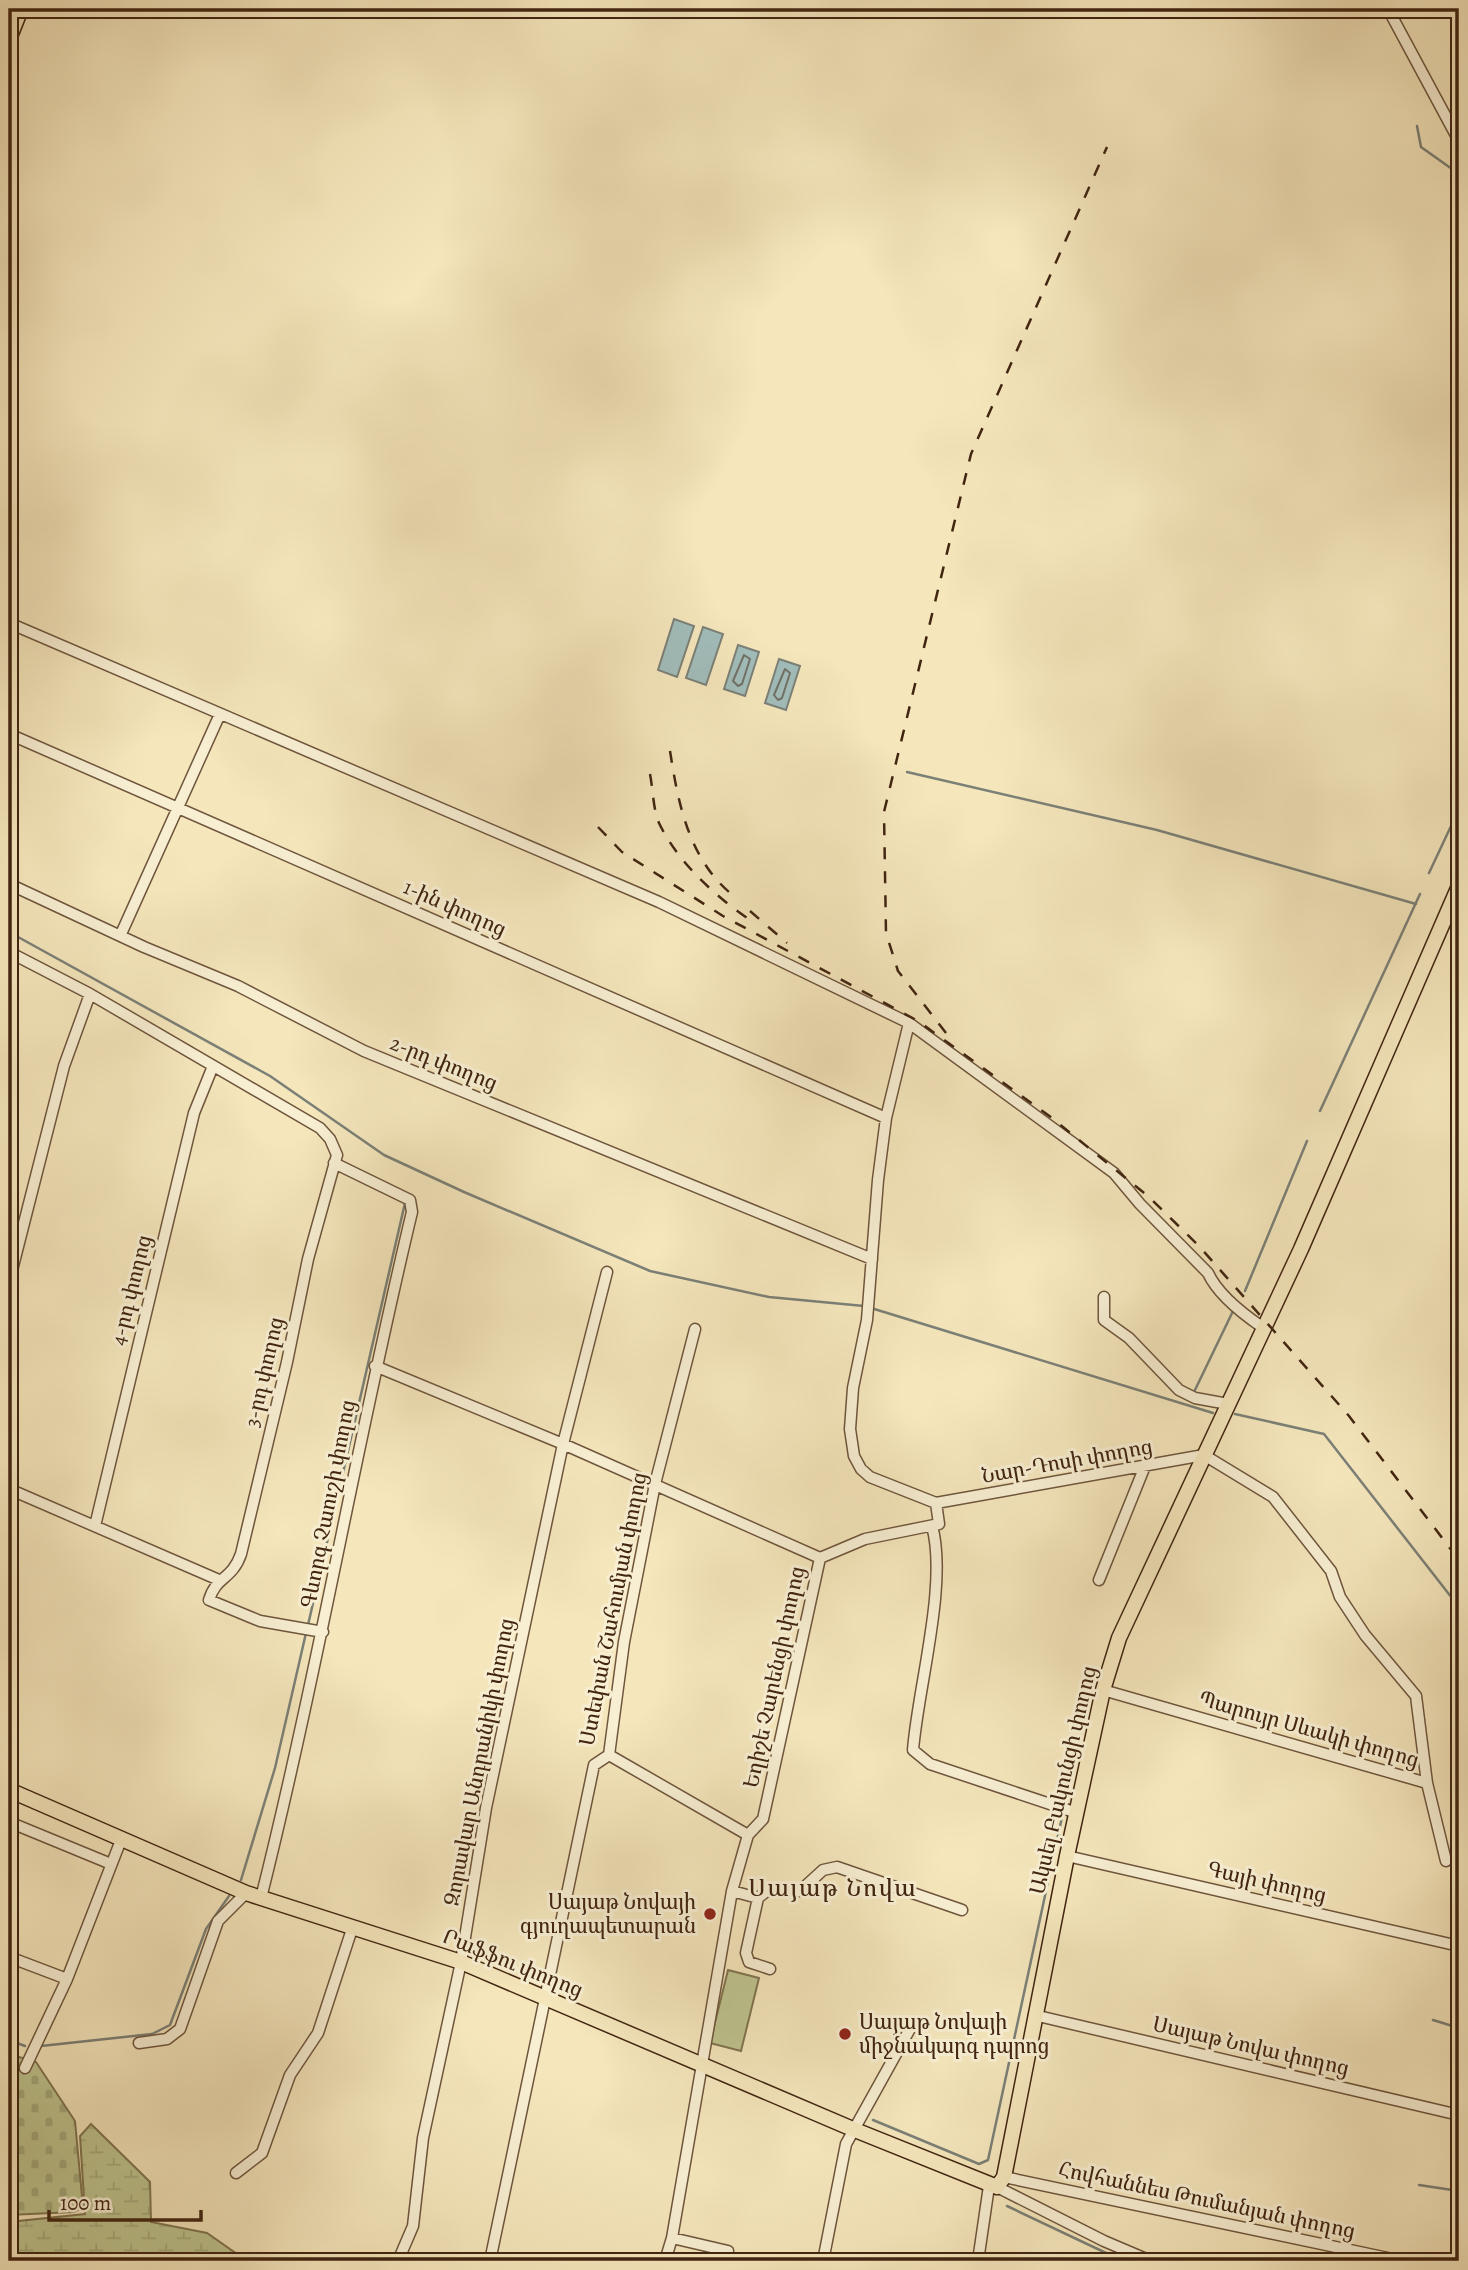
<svg xmlns="http://www.w3.org/2000/svg" width="1468" height="2270" font-family="Alegreya,'Noto Serif Armenian',serif">
  <defs>
    <pattern id="wetland-marsh" width="20" height="14" patternUnits="userSpaceOnUse" patternTransform="scale(1.75)"><rect width="20" height="14" fill="#bec48f"/><path d="M1 5h8M5 5V1M11 12h8M15 12V8" fill="none" stroke="#a4a87a"/></pattern>
    <pattern id="cemetery-stones" width="16" height="16" patternUnits="userSpaceOnUse" patternTransform="scale(1.75)"><rect width="16" height="16" fill="#bec48f"/><path d="M2 7V4a2 2 0 0 1 4 0v3zM10 15v-3a2 2 0 0 1 4 0v3z" fill="#a4a87a"/></pattern>
  </defs>
  <rect width="100%" height="100%" fill="#f5e6bc"/>
  <filter id="stains"><feTurbulence type="fractalNoise" baseFrequency=".00286" numOctaves="4"/><feColorMatrix values="0 0 0 0 .2 0 0 0 0 .09 0 0 0 0 .02 0 0 0 .5 -.17"/></filter>
  <radialGradient id="worn" r=".72"><stop offset=".6" stop-color="#630" stop-opacity="0"/><stop offset="1" stop-color="#630" stop-opacity=".3"/></radialGradient>
  <!-- wetland -->
  <path fill="url(#wetland-marsh)" stroke="#807450" stroke-width="2" d="M 91,2124 L 150,2182 L 151,2222 L 207,2233 L 247,2261 L 9,2261 L 9,2222 L 85,2214 L 80,2136 Z"/>
  <!-- cemetery -->
  <path fill="url(#cemetery-stones)" stroke="#807450" stroke-width="2" d="M 9,2054 L 36,2062 L 75,2121 L 83,2207 L 74,2212 L 9,2215 Z"/>
  <!-- green -->
  <path fill="#bec48f" stroke="#807450" stroke-width="2" d="M 728,1970 L 759,1978 L 741,2051 L 710,2043 Z"/>
  <!-- water -->
  <path fill="#a1bdbb" stroke="#7b8077" stroke-width="2" d="M 674,619 L 694,626 L 677,677 L 658,670 Z
    M 703,627 L 723,634 L 706,685 L 686,678 Z
    M 738,645 L 759,652 L 745,696 L 724,689 Z
    M 779,659 L 800,666 L 786,710 L 765,703 Z"/>
  <g fill="none" stroke-linecap="round" stroke-linejoin="round">
    <!-- shore -->
    <path stroke="#717166" stroke-width="2" d="M 744,655 L 750,659 L 742,684 L 738,686 L 733,681 Z
      M 785,669 L 790,673 L 782,698 L 778,700 L 774,695 Z"/>
    <!-- stream -->
    <path stroke="#7b8077" stroke-width="2.5" d="M 1417,126 L 1421,147 L 1459,174
      M 907,772 L 1157,830 L 1416,904
      M 1429,873 L 1459,809
      M 9,932 L 270,1076 L 384,1155 L 464,1192 L 650,1271 L 769,1297 L 864,1306
      M 1320,1111 L 1420,894
      M 1245,1291 L 1307,1141
      M 871,1308 L 1213,1413
      M 1194,1392 L 1234,1309
      M 1235,1414 L 1324,1434 L 1459,1607
      M 308,1625 L 405,1203
      M 241,1880 L 275,1768 L 306,1633
      M 1433,2020 L 1459,2028
      M 9,2040 L 25,2046
      M 41,2046 L 152,2034 L 170,2025 L 206,1929 L 229,1896
      M 873,2120 L 979,2164 L 988,2160 L 1062,1817
      M 1419,2185 L 1459,2191
      M 1007,2206 L 1123,2261"/>
    <defs>
      <path id="minor" d="M 1388,9 L 1459,141
        M 9,623 L 659,902 L 909,1023 L 1114,1173 L 1140,1204 L 1208,1273 C 1218,1295 1243,1314 1262,1327
        M 9,734 L 886,1118
        M 9,884 L 144,947 L 238,986 L 364,1051 L 872,1259
        M 121,934 L 220,714
        M 9,952 L 90,994 L 320,1128 L 330,1139 L 337,1155 L 308,1259 L 287,1362 L 241,1554 C 232,1580 216,1576 209,1600 L 260,1621 L 323,1632
        M 909,1023 L 886,1118 L 878,1180 L 867,1320 L 853,1388 L 850,1429 L 854,1456 L 861,1469 L 870,1477 L 936,1503 L 1204,1455 L 1273,1497 L 1331,1571 L 1340,1597 L 1365,1635 L 1416,1696 L 1427,1783
        M 9,1282 L 64,1066 L 90,994
        M 1104,1297 L 1104,1320 L 1129,1338 L 1179,1390 L 1195,1398 L 1228,1404
        M 375,1366 L 563,1444 L 820,1558
        M 9,1489 L 219,1580
        M 95,1526 L 194,1113 L 213,1066
        M 932,1526 C 948,1584 918,1687 913,1750 L 930,1764 L 1077,1813
        M 820,1558 L 865,1539 L 939,1524 L 936,1503
        M 1099,1580 L 1145,1466
        M 1103,1690 L 1427,1783 L 1446,1861
        M 609,1755 L 748,1835
        M 9,1822 L 111,1864
        M 1067,1856 L 1459,1946
        M 732,1891 L 758,1898 L 768,1890 L 800,1891 L 823,1870 L 837,1867 L 962,1910
        M 261,1898 C 318,1671 357,1440 412,1212 L 410,1200 L 334,1163
        M 758,1898 L 746,1953 L 749,1962 L 770,1969
        M 9,1957 L 67,1979
        M 1034,2015 L 1459,2115
        M 139,2043 L 167,2039 L 180,2029 L 218,1921 L 246,1893
        M 25,2068 L 67,1979 L 121,1840
        M 236,2173 L 262,2153 L 290,2075 L 318,2033 L 353,1926
        M 1004,2177 L 1402,2261
        M 997,2187 L 1104,2241 L 1151,2261
        M 672,2238 L 728,2251
        M 398,2261 L 413,2226 L 423,2138 L 461,1962 L 486,1808 L 563,1444 L 607,1272
        M 490,2261 L 594,1765 L 609,1755 L 624,1642 L 655,1484 L 695,1329
        M 665,2261 L 672,2238 L 732,1891 L 748,1835 L 763,1819 L 820,1558
        M 823,2261 L 846,2144 L 911,2027
        M 978,2261 L 989,2186"/>
      <path id="major" d="M 9,39 L 21,9
        M 9,1790 L 246,1893 L 461,1962 L 855,2130 L 997,2187 L 1004,2177 L 1067,1856 L 1103,1690 L 1119,1638 L 1301,1249 L 1459,886"/>
    </defs>
    <!-- minor casing -->
    <use href="#minor" stroke="#6e553c" stroke-width="13"/>
    <!-- major casing -->
    <use href="#major" stroke="#412511" stroke-width="17"/>
    <!-- minor -->
    <use href="#minor" stroke="#f8efd3" stroke-width="10"/>
    <!-- major -->
    <use href="#major" stroke="#f5e6bc" stroke-width="14"/>
    <!-- rail -->
    <path stroke="#412511" stroke-width="2.5" stroke-dasharray="12 12" stroke-linecap="butt" d="M 670,751 C 678,802 688,856 729,892
      M 650,774 C 653,789 653,809 659,823 C 678,863 717,898 753,922
      M 598,827 L 622,852 L 723,916 L 918,1021 L 1052,1118 L 1149,1197 L 1199,1246 L 1349,1416 L 1459,1560
      M 750,911 L 787,943
      M 946,1033 L 898,971 L 886,933 L 884,812 L 971,454 L 1107,147"/>
  </g>
  <!-- markers -->
  <g fill="#8f2418" stroke="#f8efd3" stroke-width="2.5">
    <circle cx="710" cy="1914" r="7"/>
    <circle cx="845" cy="2034" r="7"/>
  </g>
  <g text-anchor="middle" dominant-baseline="central" stroke-width="6" stroke-linejoin="round" paint-order="stroke">
    <!-- street labels -->
    <g font-size="21" fill="#412511" stroke="#f8efd3">
      <text transform="translate(455 908) rotate(24)">1-ին փողոց</text>
      <text transform="translate(444 1063) rotate(22)">2-րդ փողոց</text>
      <text transform="translate(131 1290) rotate(-76)">4-րդ փողոց</text>
      <text transform="translate(264 1372) rotate(-77)">3-րդ փողոց</text>
      <text transform="translate(1067 1461) rotate(-10)">Նար-Դոսի փողոց</text>
      <text transform="translate(328 1504) rotate(-79)">Գևորգ Չաուշի փողոց</text>
      <text transform="translate(613 1609) rotate(-79)">Ստեփան Շահումյան փողոց</text>
      <text transform="translate(774 1677) rotate(-78)">Եղիշե Չարենցի փողոց</text>
      <text transform="translate(1309 1729) rotate(16)">Պարույր Սևակի փողոց</text>
      <text transform="translate(479 1762) rotate(-79)">Զորավար Անդրանիկի փողոց</text>
      <text transform="translate(1063 1780) rotate(-77)">Ակսել Բակունցի փողոց</text>
      <text transform="translate(1267 1882) rotate(13)">Գայի փողոց</text>
      <text transform="translate(513 1963) rotate(22)">Րաֆֆու փողոց</text>
      <text transform="translate(1251 2046) rotate(13)">Սայաթ Նովա փողոց</text>
      <text transform="translate(1207 2200) rotate(12)">Հովհաննես Թումանյան փողոց</text>
    </g>
    <!-- poi labels -->
    <g font-size="21" fill="#412511" stroke="#f8efd3" text-anchor="end">
      <text x="696" y="1902">Սայաթ Նովայի<tspan x="696" dy="24">գյուղապետարան</tspan></text>
      <text x="859" y="2022" text-anchor="start">Սայաթ Նովայի<tspan x="859" dy="24">միջնակարգ դպրոց</tspan></text>
    </g>
    <!-- quarter labels -->
    <g font-size="24" letter-spacing="2" fill="#412511" stroke="#f8efd3">
      <text x="833" y="1888">Սայաթ Նովա</text>
    </g>
  </g>
  <!-- margin -->
  <rect width="1468" height="2270" fill="none" stroke="#f5e6bc" stroke-width="35"/>
  <rect x="10" y="10" width="1447" height="2249" fill="none" stroke="#412511" stroke-width="3.5"/>
  <rect x="18" y="18" width="1433" height="2235" fill="none" stroke="#412511" stroke-width="2"/>
  <!-- scale -->
  <path d="M49 2210v10h152v-10" fill="none" stroke="#412511" stroke-width="3.5"/>
  <text x="60" y="2210" font-size="21" fill="#412511" stroke="#f8efd3" stroke-width="5" paint-order="stroke">100 m</text>
  <rect width="100%" height="100%" filter="url(#stains)"/>
  <rect width="100%" height="100%" fill="url(#worn)"/>
</svg>
